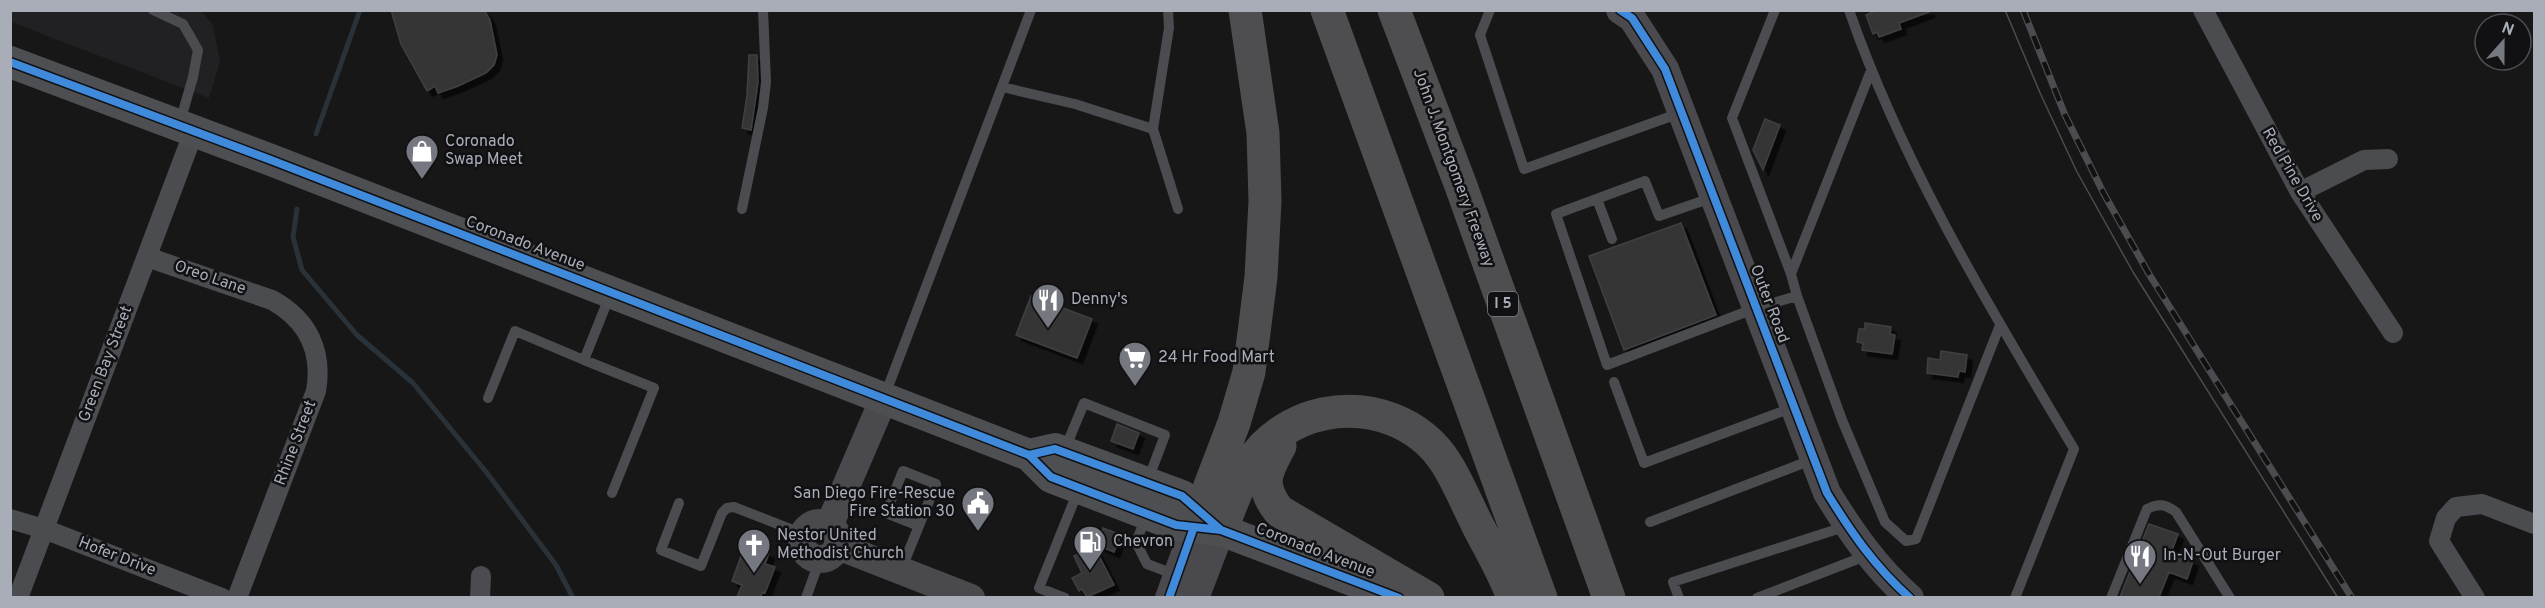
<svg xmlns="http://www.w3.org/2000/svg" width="2545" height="608" font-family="Overpass,sans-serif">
  <defs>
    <filter id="shadow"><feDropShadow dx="5.5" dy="5.5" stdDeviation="0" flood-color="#0009"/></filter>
  </defs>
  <rect width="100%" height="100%" fill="#171717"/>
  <!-- built -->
  <path fill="#212123" d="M 10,11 L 201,11 L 213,25 L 220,62 L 209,98 L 11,22 Z"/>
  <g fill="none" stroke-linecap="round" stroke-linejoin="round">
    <!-- stream -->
    <path stroke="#2a3239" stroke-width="5" d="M 316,134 L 360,10
      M 297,209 L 293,237 L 302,270 L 357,335 L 413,383 L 487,473 L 556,565 L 573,598"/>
  </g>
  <!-- building -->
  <path fill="#353536" stroke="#3f4043" stroke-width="1.5" filter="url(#shadow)" d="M 391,10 L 484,10 L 490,20 L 497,55 L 494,65 L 486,73 L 458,86 L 438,93 L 435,86 L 427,91 L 401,44 Z
    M 1878,10 L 1929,10 L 1929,12 L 1899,23 L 1901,29 L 1879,37 L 1877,32 L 1873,34 L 1866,15 Z
    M 749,55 L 757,55 L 758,82 L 751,130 L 742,128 L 747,95 Z
    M 1765,119 L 1780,125 L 1763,170 L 1753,150 Z
    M 1681,223 L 1716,315 L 1624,350 L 1589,256 Z
    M 1031,296 L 1092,319 L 1077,358 L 1016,335 Z
    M 1865,323 L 1891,327 L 1890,334 L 1895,335 L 1892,354 L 1862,350 L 1863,343 L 1857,342 L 1859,329 L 1865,329 Z
    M 1941,351 L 1967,355 L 1965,372 L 1959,371 L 1958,377 L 1927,373 L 1928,358 L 1940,360 Z
    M 1117,424 L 1139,433 L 1133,449 L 1111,441 Z
    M 2149,524 L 2178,534 L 2171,553 L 2193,561 L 2187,579 L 2169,572 L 2159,597 L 2120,597 Z
    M 1103,528 L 1121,535 L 1114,552 L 1097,545 Z
    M 749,545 L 769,553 L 765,564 L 775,567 L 765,593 L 763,592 L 760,597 L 737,597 L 742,585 L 732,581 L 741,556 L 744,557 Z
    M 1094,546 L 1114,585 L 1087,597 L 1082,589 L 1079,591 L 1072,578 L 1082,573 L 1074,556 Z"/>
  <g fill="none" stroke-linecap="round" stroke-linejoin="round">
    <!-- lane -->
    <path stroke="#4b4c50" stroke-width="10" d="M 153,10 L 183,24 L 198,50 L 193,77 L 180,122
      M 1490,10 L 1480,35 L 1524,169 L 1680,113
      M 1775,10 L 1732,118 L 1791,274 L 1797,296 L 1842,420 L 1885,522 L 1906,541 L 1916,539 L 2000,325
      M 1849,10 C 1903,166 1990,308 2074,449 L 2015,598
      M 1002,87 L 1075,104 L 1153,129 L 1169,28 L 1168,10
      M 1153,129 L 1178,209
      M 1714,197 L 1659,216 L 1645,181 L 1556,214 L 1607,365 L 1756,308 L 1797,296
      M 1597,199 L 1612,239
      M 742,209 L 763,108 L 766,82 L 763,10
      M 1791,274 L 1870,73
      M 584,360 L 654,388 L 612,493
      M 1614,382 L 1644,463 L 1794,407
      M 885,395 L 1031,10
      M 488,398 L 515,331 L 584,360 L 610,295
      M 1065,449 L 1084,403 L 1165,435 L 1148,480
      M 679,503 L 661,550 L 701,566 L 722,513 L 727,508 L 734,507 L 803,534
      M 1146,517 L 1136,542 L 1147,564 L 1176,575
      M 1650,522 L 1814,459
      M 901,570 L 936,484 L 903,471 L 886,513 L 919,526
      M 806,598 L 820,559
      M 1065,598 L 1039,588 L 1078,491
      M 1679,598 L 1673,582 L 1847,526
      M 1757,598 L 1868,555
      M 2111,598 L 2147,509 C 2159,503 2165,504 2176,512 L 2230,598"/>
    <!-- street -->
    <path stroke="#4b4c50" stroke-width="20" d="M 2203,10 L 2300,192 L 2393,333
      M 2300,192 L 2364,160 L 2388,159
      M 147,257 L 272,300 C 308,320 323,351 316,391 L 237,598
      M 10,519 L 44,529 L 222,598
      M 18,598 L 194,131
      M 480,598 L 481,576
      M 2475,598 L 2439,541 L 2446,518 L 2456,507 L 2482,504 L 2534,524"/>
    <!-- secondary -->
    <path stroke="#4a4a4e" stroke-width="28" d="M 1620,10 L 1632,18 L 1665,69 L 1827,493 C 1851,532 1875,567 1910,598
      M802 541a18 18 0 1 1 36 0a18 18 0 1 1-36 0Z
      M 829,526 L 884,398
      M 838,546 L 971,598
      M 1169,598 L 1200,512
      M 1195,598 L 1221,530"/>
    <!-- primary -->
    <path stroke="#4d4f52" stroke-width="32" d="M 10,62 L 271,160 L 1029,455 L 1051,477 L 1176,525 L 1221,530 L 1399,598
      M 1029,455 L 1055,449 L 1182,496 L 1218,528"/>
    <!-- highway -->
    <path stroke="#4e4e51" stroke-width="33" d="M 1327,10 L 1541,598
      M 1394,10 L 1461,186 L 1609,598
      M 1280,446 C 1265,473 1259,485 1279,511 L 1428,598
      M 1200,512 L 1234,423 L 1249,372 L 1261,277 L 1265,201 L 1263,133 L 1245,10
      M 1221,530 C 1230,509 1238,484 1250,464 C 1266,438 1294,420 1323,414 C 1370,404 1420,422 1446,463 C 1458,482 1467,504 1477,524 C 1489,548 1504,572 1513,598"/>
    <!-- tram -->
    <path stroke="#4b4c4f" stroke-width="1.5" d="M 2005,10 L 2041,95 L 2077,172 L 2133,272 L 2338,598"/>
    <defs>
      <path id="rail" d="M 2023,10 L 2065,115 L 2104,194 L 2149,274 L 2352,598"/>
    </defs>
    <!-- rail casing -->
    <use href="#rail" stroke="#4b4c4f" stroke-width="7"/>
    <!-- rail -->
    <use href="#rail" stroke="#111113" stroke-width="4.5" stroke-dasharray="14" stroke-linecap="butt"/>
    <defs>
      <path id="cycleway" d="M 1620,10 L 1632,18 L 1665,69 L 1827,493 C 1851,532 1875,567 1910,598
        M 10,62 L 271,160 L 1029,455 L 1051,477 L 1176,525 L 1221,530 L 1399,598
        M 1029,455 L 1055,449 L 1182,496 L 1221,530
        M 1169,598 L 1194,527"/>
    </defs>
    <!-- cycleway casing -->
    <use href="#cycleway" stroke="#111113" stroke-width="11"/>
    <!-- cycleway -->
    <use href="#cycleway" stroke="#408adc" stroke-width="8"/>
  </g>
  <!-- icons -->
  <defs>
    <symbol id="shop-pin" viewBox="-11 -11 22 30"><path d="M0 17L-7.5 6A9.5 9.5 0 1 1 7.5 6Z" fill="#757880" stroke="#111113"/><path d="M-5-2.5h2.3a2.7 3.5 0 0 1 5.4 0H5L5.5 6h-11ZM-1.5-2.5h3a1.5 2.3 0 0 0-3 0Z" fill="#fff"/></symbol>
    <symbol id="restaurant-pin" viewBox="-11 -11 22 30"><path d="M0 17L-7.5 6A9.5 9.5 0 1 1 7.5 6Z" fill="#757880" stroke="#111113"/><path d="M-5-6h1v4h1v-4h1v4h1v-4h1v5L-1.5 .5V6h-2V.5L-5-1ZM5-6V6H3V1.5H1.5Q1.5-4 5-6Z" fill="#fff"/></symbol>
    <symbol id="supermarket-pin" viewBox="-11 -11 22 30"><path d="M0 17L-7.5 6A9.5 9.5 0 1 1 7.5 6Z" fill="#757880" stroke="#111113"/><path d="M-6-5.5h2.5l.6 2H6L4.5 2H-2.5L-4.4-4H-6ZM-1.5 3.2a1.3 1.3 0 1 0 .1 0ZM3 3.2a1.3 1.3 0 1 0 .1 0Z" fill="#fff"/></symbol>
    <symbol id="civic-pin" viewBox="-11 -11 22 30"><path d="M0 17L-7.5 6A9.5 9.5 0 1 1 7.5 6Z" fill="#757880" stroke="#111113"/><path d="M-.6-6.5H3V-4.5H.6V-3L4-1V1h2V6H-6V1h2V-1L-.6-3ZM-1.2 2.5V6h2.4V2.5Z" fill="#fff"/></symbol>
    <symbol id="fuel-pin" viewBox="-11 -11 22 30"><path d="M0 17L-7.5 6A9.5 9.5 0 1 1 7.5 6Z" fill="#757880" stroke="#111113"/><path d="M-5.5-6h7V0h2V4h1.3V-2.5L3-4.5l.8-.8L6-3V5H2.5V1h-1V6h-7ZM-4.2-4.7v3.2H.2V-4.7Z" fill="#fff"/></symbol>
    <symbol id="church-pin" viewBox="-11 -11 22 30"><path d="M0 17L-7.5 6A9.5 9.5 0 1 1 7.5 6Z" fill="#757880" stroke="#111113"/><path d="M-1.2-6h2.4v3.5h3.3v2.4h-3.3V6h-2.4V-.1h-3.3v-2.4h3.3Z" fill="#fff"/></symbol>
  </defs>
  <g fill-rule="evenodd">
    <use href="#shop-pin" x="403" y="132" width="38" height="52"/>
    <use href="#restaurant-pin" x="1029" y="281" width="38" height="52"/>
    <use href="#supermarket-pin" x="1116" y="339" width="38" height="52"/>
    <use href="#civic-pin" x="959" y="484" width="38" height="52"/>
    <use href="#fuel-pin" x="1071" y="523" width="38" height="52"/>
    <use href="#church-pin" x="735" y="526" width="38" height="52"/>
    <use href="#restaurant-pin" x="2121" y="537" width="38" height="52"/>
  </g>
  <g text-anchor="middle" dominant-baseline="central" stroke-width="5" stroke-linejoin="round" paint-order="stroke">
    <!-- shield labels -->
    <rect fill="#111113" stroke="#7b7e86" stroke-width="1.5" x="1488" y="292" width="30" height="24" rx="4.5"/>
    <g font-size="15" font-weight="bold" fill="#a8adb8">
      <text x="1503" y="304">I 5</text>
    </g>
    <!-- poi labels -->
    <g font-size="16" fill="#a8adb8" stroke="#111113" text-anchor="start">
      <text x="445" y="142">Coronado<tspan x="445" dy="18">Swap Meet</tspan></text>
      <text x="1071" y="300">Denny's</text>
      <text x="1158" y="358">24 Hr Food Mart</text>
      <text x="955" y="494" text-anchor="end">San Diego Fire-Rescue<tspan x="955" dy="18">Fire Station 30</tspan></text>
      <text x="777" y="536">Nestor United<tspan x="777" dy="18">Methodist Church</tspan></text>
      <text x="1113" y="542">Chevron</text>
      <text x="2163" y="556">In-N-Out Burger</text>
    </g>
    <!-- street labels -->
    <g font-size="16" fill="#a8adb8" stroke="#111113">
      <text transform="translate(1453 168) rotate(70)">John J. Montgomery Freeway</text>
      <text transform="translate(2292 175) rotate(60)">Red Pine Drive</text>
      <text transform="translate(525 244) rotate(21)">Coronado Avenue</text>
      <text transform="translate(210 278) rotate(19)">Oreo Lane</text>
      <text transform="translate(1769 304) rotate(69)">Outer Road</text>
      <text transform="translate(106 364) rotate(-69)">Green Bay Street</text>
      <text transform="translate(296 443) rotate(-69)">Rhine Street</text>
      <text transform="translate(1315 551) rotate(21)">Coronado Avenue</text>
      <text transform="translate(117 557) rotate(21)">Hofer Drive</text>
    </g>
  </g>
  <!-- border -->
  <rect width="2545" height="608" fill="none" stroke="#a8adb8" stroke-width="24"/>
  <!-- north arrow -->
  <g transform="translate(2503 42) rotate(21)"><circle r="28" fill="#111113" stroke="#4d4f55" stroke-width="1.5"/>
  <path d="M0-4.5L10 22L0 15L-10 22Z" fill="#757880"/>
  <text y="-9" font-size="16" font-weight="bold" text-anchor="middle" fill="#a8adb8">N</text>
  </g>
</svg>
